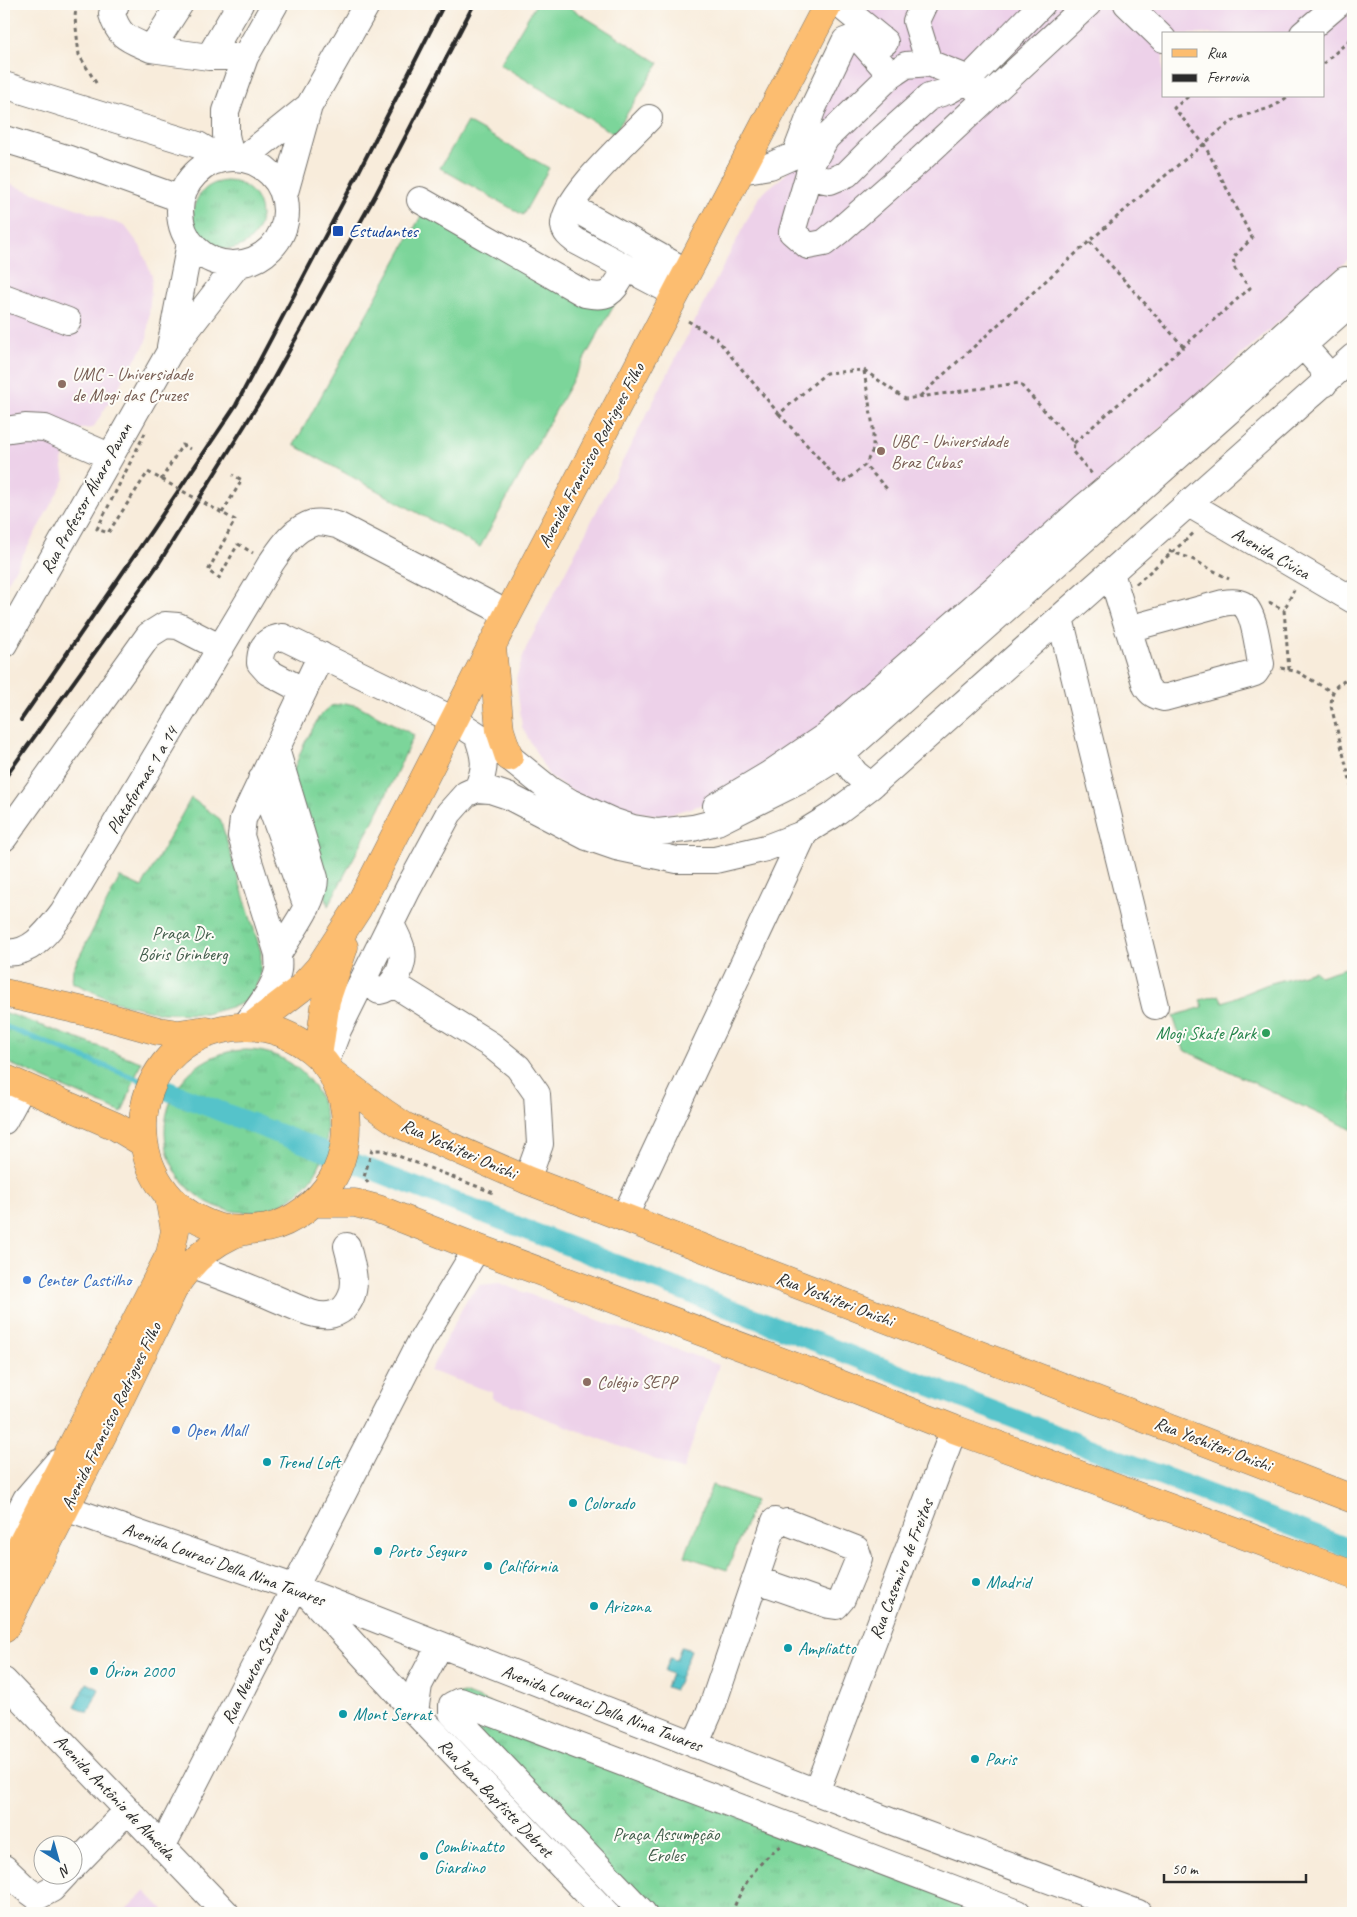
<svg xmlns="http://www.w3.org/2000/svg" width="1357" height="1917" font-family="Caveat,sans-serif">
  <defs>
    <pattern id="grass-tufts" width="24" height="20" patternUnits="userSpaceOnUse" patternTransform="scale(1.25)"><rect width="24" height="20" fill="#7cd59a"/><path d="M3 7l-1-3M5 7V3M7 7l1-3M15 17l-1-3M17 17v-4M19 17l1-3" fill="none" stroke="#6bb785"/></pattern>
    <pattern id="water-ripples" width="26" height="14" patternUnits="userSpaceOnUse" patternTransform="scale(1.25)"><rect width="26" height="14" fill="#55c3ca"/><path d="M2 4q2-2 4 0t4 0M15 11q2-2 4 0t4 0" fill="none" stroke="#479fa4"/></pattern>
  </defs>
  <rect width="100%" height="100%" fill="#fdfcf7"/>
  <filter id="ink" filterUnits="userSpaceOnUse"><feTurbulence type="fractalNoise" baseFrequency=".02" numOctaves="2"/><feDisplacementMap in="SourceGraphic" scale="10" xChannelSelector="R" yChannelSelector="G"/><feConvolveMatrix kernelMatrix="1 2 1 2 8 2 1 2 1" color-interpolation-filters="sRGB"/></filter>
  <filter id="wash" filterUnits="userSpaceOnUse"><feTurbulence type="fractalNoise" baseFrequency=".0096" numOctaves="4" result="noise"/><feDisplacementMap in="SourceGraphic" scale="20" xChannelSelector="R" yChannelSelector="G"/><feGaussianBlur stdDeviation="1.12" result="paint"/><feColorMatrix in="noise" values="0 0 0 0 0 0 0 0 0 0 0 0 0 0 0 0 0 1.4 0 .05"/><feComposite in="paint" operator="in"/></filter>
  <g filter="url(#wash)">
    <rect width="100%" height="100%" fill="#f8ecdb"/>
    <!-- built -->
    <path fill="#edd1e9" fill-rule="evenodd" d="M 863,4 L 1353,4 L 1353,255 L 828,725 L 705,804 L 662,816 L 595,806 L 549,776 L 522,727 L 516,678 L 526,648 L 760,195 L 785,175 L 864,26 L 857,14 ZM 1163,34 L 1323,34 L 1323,96 L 1163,96 Z
      M 4,182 L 125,226 L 140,246 L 152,276 L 147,341 L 93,428 L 72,430 L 62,461 L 65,479 L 4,589 Z
      M 499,1283 L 719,1365 L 683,1470 L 492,1398 L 492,1392 L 430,1371 L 468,1297 L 480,1285 Z
      M 145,1891 L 167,1913 L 122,1913 L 141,1895 Z"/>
    <!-- grass -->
    <path fill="url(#grass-tufts)" stroke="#548062" d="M193 215a34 34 0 1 1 68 0a34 34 0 1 1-68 0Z
      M 345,703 L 359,706 L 414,735 L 380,808 L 328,906 L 315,855 L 291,777 L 303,746 L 319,717 L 331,706 Z
      M 191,798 L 220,819 L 261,952 L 260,977 L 250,998 L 238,1005 L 206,1014 L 162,1013 L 115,1002 L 72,982 L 73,969 L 120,877 L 142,887 Z
      M 4,1012 L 141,1062 L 122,1113 L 4,1061 Z
      M165 1131a81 81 0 1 1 162 0a81 81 0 1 1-162 0Z
      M 464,1693 L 1035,1913 L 637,1913 L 446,1697 Z"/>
    <!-- garden -->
    <path fill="#7cd59a" stroke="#548062" d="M 536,4 L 564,4 L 659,63 L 614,134 L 500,64 Z
      M 467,122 L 549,168 L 523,215 L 440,168 Z
      M 431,198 L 617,300 L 480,547 L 294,445 Z
      M 1353,958 L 1353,1130 L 1184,1050 L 1173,1016 L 1203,1007 L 1200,1000 L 1219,995 L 1223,1002 L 1268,984 L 1314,971 L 1320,976 L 1348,967 L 1349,959 Z
      M 712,1485 L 755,1501 L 727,1570 L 685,1556 Z"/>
    <!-- water -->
    <path fill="url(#water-ripples)" stroke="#40777a" d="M 681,1647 L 691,1650 L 675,1690 L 666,1687 L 671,1674 L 665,1671 L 670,1658 L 676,1660 Z
      M 87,1683 L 99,1689 L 88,1713 L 75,1706 Z"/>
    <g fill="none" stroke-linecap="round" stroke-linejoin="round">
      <!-- stream -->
      <path stroke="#55c3ca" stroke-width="5.5" d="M 4,1026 L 142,1081"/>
      <!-- canal -->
      <path stroke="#55c3ca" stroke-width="20" d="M 163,1089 L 1353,1550"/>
    </g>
  </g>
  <g filter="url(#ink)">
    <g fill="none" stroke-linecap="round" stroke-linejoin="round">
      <defs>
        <path id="minor" d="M 116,4 L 112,14 C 119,38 129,39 151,49 L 180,4
          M 842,4 L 846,10 L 885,42
          M 924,4 L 916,21 L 929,63 L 969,79 L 977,90
          M 1127,4 L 1163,39
          M 1303,34 L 1338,4
          M 151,49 L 209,57 L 245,57
          M 209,57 L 240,4
          M 929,63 L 906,65 L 891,75 L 826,138 L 812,163 L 792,232 L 808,246 L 824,243 L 839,231 L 921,159 L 1088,4
          M 4,85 L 198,145 L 213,154 L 219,160
          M 649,118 C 630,138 561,200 564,226 C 565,233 571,237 576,241 L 676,294
          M 4,139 L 69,159 L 181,199
          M 231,158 L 226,135 L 226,111 L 245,57 L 275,4
          M180 211a53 53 0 1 1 106 0a53 53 0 1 1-106 0Z
          M 243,159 L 309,106
          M 740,171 L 770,166 L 795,155 L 813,108 L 845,41 L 853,38 L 860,40 L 891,75
          M 808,177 L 830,181 L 847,174 L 881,140 L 929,97 L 948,91 L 969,79 L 1042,4
          M 284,196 L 309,106 L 367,4
          M 420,200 L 585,294 C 613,300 613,289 627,268
          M 570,206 L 687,272
          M 4,297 L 68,321
          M 1291,332 L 1322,367 L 1324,373 L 1324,384
          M 170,347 L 190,243
          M 4,430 L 25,427 L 45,428 L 109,456
          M 1189,504 L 1353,600
          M 1111,573 L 1146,686 C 1151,694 1155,696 1164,698 L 1249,675 L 1255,673 L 1261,664 C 1258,649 1255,612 1242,604 C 1237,601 1229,602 1223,603 L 1128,629
          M 1060,618 L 1155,1006
          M 4,644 L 169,353 L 238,264
          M 304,691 L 268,672 L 260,663 C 260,647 266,639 283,637 L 454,720 L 477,735 C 485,757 487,767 477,789
          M 477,735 L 509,757 L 550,790 L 570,802 L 612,821 L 633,828 L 658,832 L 693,828 L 717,822 L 801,780 L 842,754 L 1353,301
          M 831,741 L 855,773 L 871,786
          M 276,749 L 315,878 C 315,903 290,933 278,954
          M 261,780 L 307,907
          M 716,806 L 768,775 L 827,735 L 992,591 L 1083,508 L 1190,419 L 1345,280
          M 4,838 L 149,635 L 165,625 L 178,626 L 221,648
          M 4,952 C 31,956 48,931 63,912 L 271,563 C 282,547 293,529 313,523 C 320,521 330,524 337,525 L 508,614
          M 392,983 L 491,1045 L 518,1067 L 537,1094 L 540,1144 L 527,1180
          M 379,991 C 394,989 405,964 402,950 C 400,941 395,933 391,924
          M 245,1026 C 256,1011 275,988 278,970 C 279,965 278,959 278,954 L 241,836 L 243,819 L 321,655
          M 325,1064 L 338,1030 L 408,889 L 449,813 L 466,794 L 477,789 L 490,790 L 508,796 L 587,837 L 616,847 L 677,860 L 715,860 L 766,848 L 800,835 L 831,816 L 871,786 L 1353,357
          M 4,1121 L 23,1086
          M 624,1218 L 805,832
          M 189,1265 C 215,1274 240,1283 265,1294 C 280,1300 296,1308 311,1313 C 323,1317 335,1316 344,1308 C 361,1290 352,1267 347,1246
          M 65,1508 L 296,1588 L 890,1821 L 1138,1913
          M 4,1541 L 26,1499 L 57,1463
          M 755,1579 L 829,1605 L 836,1606 L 842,1599 L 859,1558 L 856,1549 L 787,1522
          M 311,1598 L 415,1712 L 606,1913
          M 4,1681 L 226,1913
          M 415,1712 L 419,1685 L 440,1645
          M 695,1745 L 713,1704 L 775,1521
          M 816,1792 L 954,1429
          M 162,1847 L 421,1341 L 477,1248
          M 4,1868 L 26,1889 L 37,1897 L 52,1889 L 66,1874
          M 72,1868 L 127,1811
          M 643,1913 L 452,1713 L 452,1705 L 460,1701 L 1018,1913"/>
        <path id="major" d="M 492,647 L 500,730 L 509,757
          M 4,993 L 97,1014 L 158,1031 L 178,1034 L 206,1030
          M 252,1026 L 300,989 L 319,968 L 358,908 L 508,614 L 828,4
          M 318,1056 L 326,1000 L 344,947
          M 333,1074 L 383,1112 L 404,1126 L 527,1180 L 1353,1499
          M 4,1078 L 115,1126 L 142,1142
          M 313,1203 L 355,1203 L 378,1209 L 477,1248 L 812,1373 L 954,1429 L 1353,1575
          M 4,1579 L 170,1254 L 175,1231 L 169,1198
          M 4,1629 L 104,1432 L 175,1286 C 189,1265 206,1247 230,1236 C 241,1230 254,1230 267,1228 C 292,1223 319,1202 332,1180 C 346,1156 349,1127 343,1100 C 341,1092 336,1084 333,1076 C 323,1056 302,1041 282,1033 C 262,1025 243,1025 223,1029 C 119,1050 116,1195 217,1227 C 226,1230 237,1229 247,1230"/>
      </defs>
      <!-- minor casing -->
      <use href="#minor" stroke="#736f69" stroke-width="28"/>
      <!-- major casing -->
      <use href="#major" stroke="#736f69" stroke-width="29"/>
      <!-- path -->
      <path stroke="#736f69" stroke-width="3" stroke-dasharray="4 4" stroke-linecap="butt" d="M 76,4 L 75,18 L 79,55 L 98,86
        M 1323,64 L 1353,37
        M 1090,242 L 1183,346
        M 688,321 L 716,338 L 779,414 L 826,373 L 864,370 L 905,399 L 1019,383 L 1074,443 L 1073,452 L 1092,474
        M 864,371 L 873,427 L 873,450 L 865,465
        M 920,396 C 1014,311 1105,223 1204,144 C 1216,134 1229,121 1244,116 C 1263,108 1270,112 1288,96
        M 4,403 L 10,405
        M 779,414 L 842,484 L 865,465 L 888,490
        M 1074,443 L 1250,288 L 1235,269 L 1233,258 L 1252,238 L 1204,144 L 1174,108 L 1189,96
        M 161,480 L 182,445 L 190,449
        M 222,513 L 242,480 L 233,475
        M 238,544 L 253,553
        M 1169,551 L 1190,558 L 1229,579
        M 1136,584 L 1195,532
        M 1269,602 L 1284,610
        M 1281,668 L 1298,672 L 1332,692
        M 1289,670 L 1284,610 L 1294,590
        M 1353,678 C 1335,684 1332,687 1331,706 L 1353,792
        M 368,1183 L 364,1177 L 372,1150 L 383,1150 L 494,1193
        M 732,1913 C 741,1887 758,1861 781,1846"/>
      <!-- minor -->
      <use href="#minor" stroke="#fff" stroke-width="26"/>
      <!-- major -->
      <use href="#major" stroke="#fcbd6f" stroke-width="28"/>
      <!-- rail -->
      <path stroke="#2b2b2b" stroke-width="4" d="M 21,720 L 152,530 L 236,405 L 352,185 L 444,4
        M 4,779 L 159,563 L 270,385 L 376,194 L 474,4"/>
      <!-- path-bridge -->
      <path stroke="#736f69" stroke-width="3" stroke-dasharray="4 4" stroke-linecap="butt" d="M 145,433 L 97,529 L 108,533 L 148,472 L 235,520 L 208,571 L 219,578 L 238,544"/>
    </g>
  </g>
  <!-- markers -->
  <rect fill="#1a4fb4" stroke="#fdfcf7" stroke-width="2" x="332" y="225" width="12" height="12" rx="2.5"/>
  <g fill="#8d6e63" stroke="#fdfcf7" stroke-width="2">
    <circle cx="62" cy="384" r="5"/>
    <circle cx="881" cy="451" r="5"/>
    <circle cx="587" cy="1382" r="5"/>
  </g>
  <circle fill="#2e9e5b" stroke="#fdfcf7" stroke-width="2" cx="1266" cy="1033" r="5"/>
  <g fill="#3f7fe0" stroke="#fdfcf7" stroke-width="2">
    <circle cx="27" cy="1280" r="5"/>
    <circle cx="176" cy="1430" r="5"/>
  </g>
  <g fill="#0f9aa8" stroke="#fdfcf7" stroke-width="2">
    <circle cx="267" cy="1462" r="5"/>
    <circle cx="573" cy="1503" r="5"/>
    <circle cx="378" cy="1551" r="5"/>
    <circle cx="488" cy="1566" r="5"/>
    <circle cx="976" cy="1582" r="5"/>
    <circle cx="594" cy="1606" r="5"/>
    <circle cx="788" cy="1648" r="5"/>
    <circle cx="94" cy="1671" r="5"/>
    <circle cx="343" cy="1714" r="5"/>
    <circle cx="975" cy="1759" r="5"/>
    <circle cx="424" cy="1856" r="5"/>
  </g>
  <g text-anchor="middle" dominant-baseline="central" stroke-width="4" stroke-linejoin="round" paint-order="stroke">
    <!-- transit labels -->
    <g font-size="18" fill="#164399" stroke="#fdfcf7" text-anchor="start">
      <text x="349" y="231">Estudantes</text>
    </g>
    <!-- education labels -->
    <g font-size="18" fill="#785e54" stroke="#fdfcf7" text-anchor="start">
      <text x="72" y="374">UMC - Universidade<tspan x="72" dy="21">de Mogi das Cruzes</tspan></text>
      <text x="891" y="441">UBC - Universidade<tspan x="891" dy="21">Braz Cubas</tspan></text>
      <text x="597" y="1382">Colégio SEPP</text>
    </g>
    <!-- street labels -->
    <g font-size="18" fill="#2b2b2b" stroke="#fdfcf7">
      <text transform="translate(591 455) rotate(-62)">Avenida Francisco Rodrigues Filho</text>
      <text transform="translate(86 498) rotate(-61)">Rua Professor Álvaro Pavan</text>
      <text transform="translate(1271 553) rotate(30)">Avenida Cívica</text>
      <text transform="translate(142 780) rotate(-59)">Plataformas 1 a 14</text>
      <text transform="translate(459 1149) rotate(24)">Rua Yoshiteri Onishi</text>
      <text transform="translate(835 1299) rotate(21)">Rua Yoshiteri Onishi</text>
      <text transform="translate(111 1416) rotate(-64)">Avenida Francisco Rodrigues Filho</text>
      <text transform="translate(1213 1444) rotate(21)">Rua Yoshiteri Onishi</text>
      <text transform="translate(224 1564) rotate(20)">Avenida Louraci Della Nina Tavares</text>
      <text transform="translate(901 1569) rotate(-69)">Rua Casemiro de Freitas</text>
      <text transform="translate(255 1666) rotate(-63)">Rua Newton Straube</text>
      <text transform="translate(602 1708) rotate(21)">Avenida Louraci Della Nina Tavares</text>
      <text transform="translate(115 1797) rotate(46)">Avenida Antônio de Almeida</text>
      <text transform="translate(496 1798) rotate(46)">Rua Jean Baptiste Debret</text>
    </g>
    <!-- park labels -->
    <g font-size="18" fill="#435e4c" stroke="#fdfcf7">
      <text x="183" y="933">Praça Dr.<tspan x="183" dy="21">Bóris Grinberg</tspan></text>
      <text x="666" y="1834">Praça Assumpção<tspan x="666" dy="21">Eroles</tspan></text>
    </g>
    <!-- leisure labels -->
    <g font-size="18" fill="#27864d" stroke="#fdfcf7" text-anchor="end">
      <text x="1256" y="1033">Mogi Skate Park</text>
    </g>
    <!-- shop labels -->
    <g font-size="18" fill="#366cbe" stroke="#fdfcf7" text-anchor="start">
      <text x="37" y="1280">Center Castilho</text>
      <text x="186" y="1430">Open Mall</text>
    </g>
    <!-- culture labels -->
    <g font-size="18" fill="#0d838f" stroke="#fdfcf7" text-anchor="start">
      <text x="277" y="1462">Trend Loft</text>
      <text x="583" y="1503">Colorado</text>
      <text x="388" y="1551">Porto Seguro</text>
      <text x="498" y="1566">Califórnia</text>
      <text x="986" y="1582">Madrid</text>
      <text x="604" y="1606">Arizona</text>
      <text x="798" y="1648">Ampliatto</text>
      <text x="104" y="1671">Órion 2000</text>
      <text x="353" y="1714">Mont Serrat</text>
      <text x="985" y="1759">Paris</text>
      <text x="434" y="1846">Combinatto<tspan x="434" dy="21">Giardino</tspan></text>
    </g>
  </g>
  <!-- margin -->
  <rect width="1357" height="1917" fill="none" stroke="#fdfcf7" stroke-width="20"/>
  <!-- legend -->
  <rect x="1162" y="32" width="162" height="65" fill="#fdfcf7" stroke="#a9a8a5"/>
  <rect x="1172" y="49" width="25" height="8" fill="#fcbd6f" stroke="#a9a8a5"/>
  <text x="1207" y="58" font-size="15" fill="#2b2b2b">Rua</text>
  <rect x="1172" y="74" width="25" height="8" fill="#2b2b2b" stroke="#a9a8a5"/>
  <text x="1207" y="82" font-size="15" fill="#2b2b2b">Ferrovia</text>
  <!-- north arrow -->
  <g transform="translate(58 1860) rotate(143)"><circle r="24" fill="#fdfcf7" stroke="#a9a8a5"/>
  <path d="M0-4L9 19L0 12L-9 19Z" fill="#1f6fb2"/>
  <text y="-8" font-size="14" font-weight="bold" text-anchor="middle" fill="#2b2b2b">N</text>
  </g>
  <!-- scale -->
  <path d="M1164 1874v8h142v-8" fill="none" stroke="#2b2b2b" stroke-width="2.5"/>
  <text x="1172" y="1874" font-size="15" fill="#2b2b2b" stroke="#fdfcf7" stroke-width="4" paint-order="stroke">50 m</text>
</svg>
